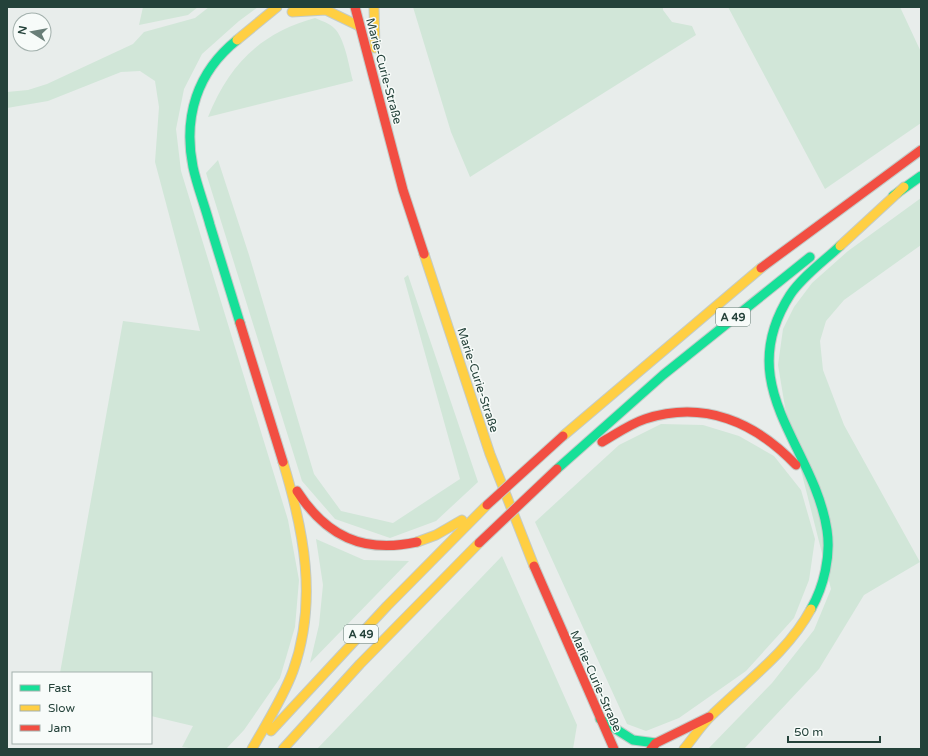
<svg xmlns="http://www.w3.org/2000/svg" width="928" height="756" font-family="'Varela Round',sans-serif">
  <rect width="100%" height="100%" fill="#e8edeb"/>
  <!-- green -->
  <path fill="#d1e6d8" d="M 143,7 L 198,7 L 188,15 L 139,25 Z
    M 209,7 L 258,7 L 239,21 L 202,54 L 184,89 L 176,129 L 181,171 L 288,520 L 299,580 L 295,627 L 280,678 L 244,730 L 226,749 L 195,749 L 182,747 L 193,726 L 151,716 L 151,673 L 60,673 L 123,321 L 200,331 L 155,162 L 159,107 L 155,81 L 140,71 L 121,72 L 48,101 L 7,108 L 7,92 L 28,90 L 47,84 L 133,44 L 144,32 L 195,18 Z
    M 413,7 L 663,7 L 663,10 L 672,22 L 692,26 L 696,35 L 470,177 L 451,132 Z
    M 728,7 L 900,7 L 921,52 L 921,123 L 825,189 Z
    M 315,18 C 322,21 329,23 334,28 C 345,38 349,67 353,81 L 208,117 C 229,65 260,33 315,18 Z
    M 218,160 L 249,255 L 314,474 L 341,511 L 393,523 L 460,479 L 404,278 L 408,275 L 478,482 L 436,521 L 390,538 L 335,519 L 302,481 L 206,173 Z
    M 921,198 L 921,245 L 844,300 L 826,321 L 820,341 L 823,370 L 844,425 L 920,562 L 864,595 L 819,669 L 744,749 L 708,749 L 772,683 L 814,630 L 831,589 L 785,407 L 778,365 L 783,329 L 794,307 L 812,283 L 848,251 Z
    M 661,424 L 703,425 L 739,436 L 774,456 L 801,490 L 815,539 L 809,580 L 794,618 L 746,671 L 679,718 L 646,731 L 627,724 L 535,522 L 619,445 Z
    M 316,539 L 364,560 L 409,561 L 310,663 L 319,625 L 323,585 Z
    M 502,556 L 577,725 L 573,749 L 317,749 Z"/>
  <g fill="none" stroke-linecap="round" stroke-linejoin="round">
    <defs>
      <path id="fast" d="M 237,40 C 197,72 183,117 193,167 C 197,186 205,206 210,225 C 220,258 230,290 240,323
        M 893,196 L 921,176
        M 557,469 L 663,375 L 810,257
        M 811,609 C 824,586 831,556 827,530 C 814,445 731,387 790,295 C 802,277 824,261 840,246
        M 600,719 L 633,740 L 656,743"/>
      <path id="slow" d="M 374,7 L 375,48
        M 292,12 L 326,10 L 359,26
        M 237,40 L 277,7
        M 840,246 L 904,187
        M 424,254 L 490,454 L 534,566
        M 563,436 L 761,268
        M 417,542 L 436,535 L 462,520
        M 271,731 L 387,606 L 487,505
        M 252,749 C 266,724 283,698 293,671 C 318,601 304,531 283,462
        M 283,749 L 360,664 L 479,543
        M 684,749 C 694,737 702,724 713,714 C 748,680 788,652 811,609"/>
      <path id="jam" d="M 355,7 L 403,190 L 424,254
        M 761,268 L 921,150
        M 240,323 L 283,462
        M 602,442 C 616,434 630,424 645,419 C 704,400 755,422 796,465
        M 297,491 C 326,536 363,554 417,542
        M 534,566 L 614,749
        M 651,749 L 656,743 L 709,717"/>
    </defs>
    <!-- fast casing -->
    <use href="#fast" stroke="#c3cbc8" stroke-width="11"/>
    <!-- slow casing -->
    <use href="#slow" stroke="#c3cbc8" stroke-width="11"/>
    <!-- jam casing -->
    <use href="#jam" stroke="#c3cbc8" stroke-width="11"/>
    <!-- fast -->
    <use href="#fast" stroke="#16e098" stroke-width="9"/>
    <!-- slow -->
    <use href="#slow" stroke="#ffcf43" stroke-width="9"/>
    <!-- jam -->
    <use href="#jam" stroke="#f24e42" stroke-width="9"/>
    <defs>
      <path id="jam-bridge" d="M 487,505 L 563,436
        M 479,543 L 557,469"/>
    </defs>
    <!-- jam-bridge casing -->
    <use href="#jam-bridge" stroke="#c3ccc9" stroke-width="11" stroke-linecap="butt"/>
    <!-- jam-bridge -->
    <use href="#jam-bridge" stroke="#f24e42" stroke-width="9"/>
  </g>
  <g text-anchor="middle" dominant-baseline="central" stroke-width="3" stroke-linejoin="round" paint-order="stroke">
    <!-- shield labels -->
    <g fill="#f7fbf9" stroke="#637a73" stroke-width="1">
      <rect x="716" y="308" width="34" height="18" rx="3"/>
      <rect x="344" y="625" width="34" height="18" rx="3"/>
    </g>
    <g font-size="11" font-weight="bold" fill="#24423a">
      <text x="733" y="317">A 49</text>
      <text x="361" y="634">A 49</text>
    </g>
    <!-- street labels -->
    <g font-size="12" fill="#24423a" stroke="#f7fbf9">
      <text transform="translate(384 71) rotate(75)">Marie-Curie-Straße</text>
      <text transform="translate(478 380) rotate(72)">Marie-Curie-Straße</text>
      <text transform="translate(596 681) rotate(66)">Marie-Curie-Straße</text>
    </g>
  </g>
  <!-- border -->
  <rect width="928" height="756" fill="none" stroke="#24423a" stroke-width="16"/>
  <!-- legend -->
  <rect x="12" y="672" width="140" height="72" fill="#f7fbf9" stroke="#a3b1ad"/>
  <rect x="20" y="685" width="20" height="6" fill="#16e098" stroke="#a3b1ad"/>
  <text x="48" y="692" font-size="12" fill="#24423a">Fast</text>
  <rect x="20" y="705" width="20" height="6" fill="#ffcf43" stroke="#a3b1ad"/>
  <text x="48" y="712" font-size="12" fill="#24423a">Slow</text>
  <rect x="20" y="725" width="20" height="6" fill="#f24e42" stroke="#a3b1ad"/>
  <text x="48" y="732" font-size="12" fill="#24423a">Jam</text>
  <!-- north arrow -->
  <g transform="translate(32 32) rotate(281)"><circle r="19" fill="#f7fbf9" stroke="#a3b1ad"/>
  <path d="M0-3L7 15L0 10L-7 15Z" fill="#697e78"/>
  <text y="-6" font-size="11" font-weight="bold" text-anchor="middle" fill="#24423a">N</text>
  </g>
  <!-- scale -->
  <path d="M788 736v6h92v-6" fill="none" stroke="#24423a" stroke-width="2"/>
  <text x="794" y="736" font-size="12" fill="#24423a" stroke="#f7fbf9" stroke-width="3" paint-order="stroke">50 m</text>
</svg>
